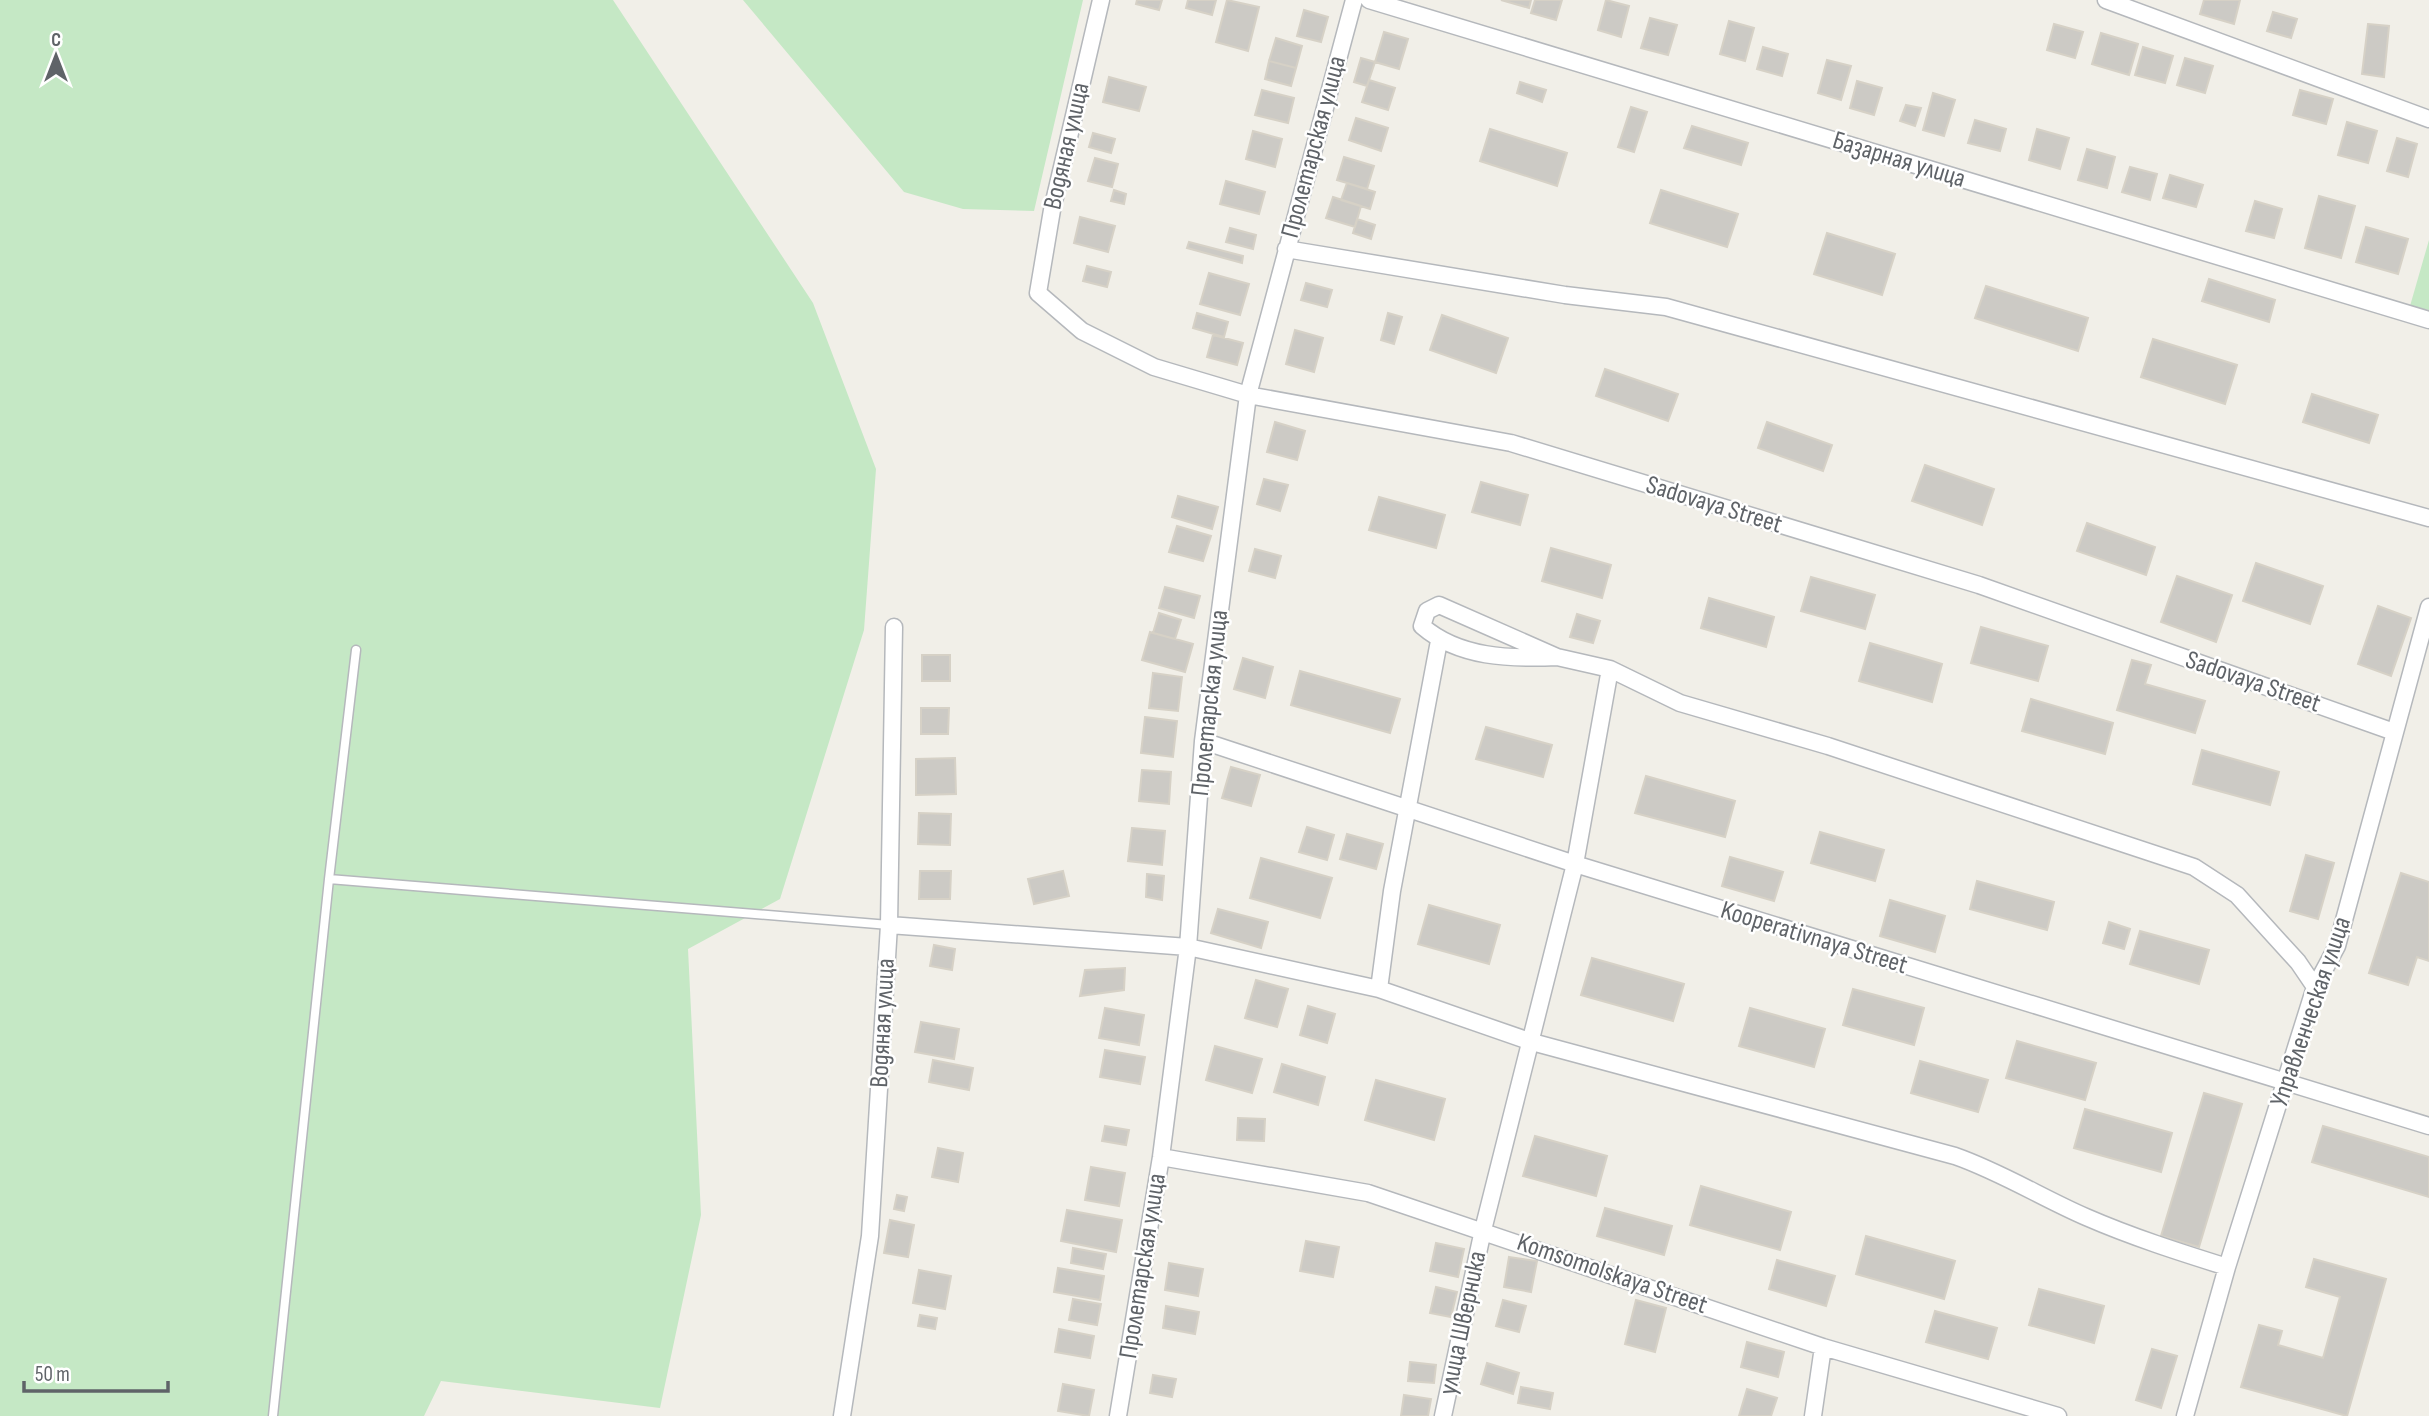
<svg xmlns="http://www.w3.org/2000/svg" width="2429" height="1416" font-family="'Sofia Sans Condensed',sans-serif">
  <rect width="100%" height="100%" fill="#f1efe8"/>
  <!-- green -->
  <path fill="#c5e8c5" d="M 0,0 L 613,0 L 813,303 L 876,469 L 864,630 L 780,899 L 688,949 L 701,1215 L 660,1408 L 441,1381 L 424,1416 L 0,1416 Z
    M 743,0 L 1083,0 L 1034,211 L 963,209 L 904,192 Z
    M 2429,240 L 2429,310 L 2410,306 Z"/>
  <!-- building -->
  <path fill="#cccac5" stroke="#d6d1c6" stroke-width="2" d="M 1137,0 L 1162,0 L 1159,10 L 1136,4 Z
    M 1188,0 L 1216,0 L 1212,15 L 1186,8 Z
    M 1227,0 L 1259,7 L 1248,51 L 1216,42 Z
    M 1501,0 L 1531,0 L 1529,8 Z
    M 1535,0 L 1562,0 L 1556,20 L 1531,13 Z
    M 1606,0 L 1629,6 L 1621,37 L 1598,30 Z
    M 2204,0 L 2240,0 L 2234,24 L 2200,14 Z
    M 1304,10 L 1328,17 L 1321,42 L 1297,36 Z
    M 2273,12 L 2297,19 L 2291,38 L 2267,31 Z
    M 1650,18 L 1677,25 L 1668,55 L 1641,48 Z
    M 1729,21 L 1754,28 L 1745,61 L 1720,54 Z
    M 2054,24 L 2083,32 L 2075,58 L 2047,50 Z
    M 2368,24 L 2389,26 L 2384,77 L 2362,74 Z
    M 1384,32 L 1408,39 L 1399,69 L 1375,62 Z
    M 2101,33 L 2138,44 L 2129,75 L 2092,64 Z
    M 1276,38 L 1302,46 L 1296,68 L 1269,61 Z
    M 1763,47 L 1788,54 L 1782,76 L 1757,69 Z
    M 2143,47 L 2173,56 L 2165,83 L 2135,75 Z
    M 1361,58 L 1375,62 L 1367,86 L 1354,82 Z
    M 2185,58 L 2213,66 L 2205,93 L 2177,85 Z
    M 1827,60 L 1851,66 L 1841,100 L 1818,93 Z
    M 1269,61 L 1296,68 L 1291,86 L 1265,79 Z
    M 1109,77 L 1146,87 L 1139,111 L 1103,102 Z
    M 1369,80 L 1395,88 L 1388,110 L 1362,102 Z
    M 1857,81 L 1882,88 L 1874,115 L 1850,108 Z
    M 1520,82 L 1546,90 L 1542,102 L 1517,93 Z
    M 1262,90 L 1294,98 L 1288,123 L 1255,115 Z
    M 2300,90 L 2333,99 L 2326,124 L 2293,115 Z
    M 1933,93 L 1955,100 L 1944,136 L 1923,130 Z
    M 1906,105 L 1921,108 L 1915,126 L 1900,121 Z
    M 1631,107 L 1647,112 L 1634,152 L 1618,147 Z
    M 1356,118 L 1388,128 L 1381,151 L 1349,140 Z
    M 1975,120 L 2006,129 L 2000,151 L 1968,143 Z
    M 2347,122 L 2377,131 L 2368,163 L 2338,155 Z
    M 1692,126 L 1748,143 L 1741,165 L 1684,148 Z
    M 1490,129 L 1567,153 L 1557,186 L 1480,161 Z
    M 2037,129 L 2069,138 L 2060,169 L 2029,160 Z
    M 1253,131 L 1282,139 L 1275,167 L 1246,159 Z
    M 1093,133 L 1115,139 L 1111,153 L 1089,147 Z
    M 2397,138 L 2417,144 L 2408,177 L 2387,171 Z
    M 2087,149 L 2115,157 L 2107,188 L 2078,180 Z
    M 1344,157 L 1374,166 L 1367,189 L 1337,180 Z
    M 1095,158 L 1118,164 L 1112,187 L 1088,181 Z
    M 2130,167 L 2157,174 L 2150,200 L 2122,192 Z
    M 2170,175 L 2203,185 L 2196,207 L 2163,198 Z
    M 1226,181 L 1265,192 L 1259,214 L 1220,204 Z
    M 1347,183 L 1375,192 L 1370,209 L 1341,200 Z
    M 1114,190 L 1126,194 L 1124,204 L 1111,201 Z
    M 1661,190 L 1738,214 L 1727,247 L 1650,223 Z
    M 2319,196 L 2355,206 L 2341,258 L 2305,248 Z
    M 1333,197 L 1361,206 L 1355,227 L 1326,218 Z
    M 2255,201 L 2282,209 L 2274,238 L 2246,231 Z
    M 1080,217 L 1115,226 L 1108,252 L 1074,243 Z
    M 1357,219 L 1375,225 L 1371,239 L 1353,233 Z
    M 2366,227 L 2408,239 L 2398,274 L 2356,262 Z
    M 1230,228 L 1256,235 L 1253,249 L 1226,242 Z
    M 1827,233 L 1895,254 L 1882,295 L 1814,274 Z
    M 1189,242 L 1243,256 L 1242,263 L 1187,248 Z
    M 1087,266 L 1111,272 L 1107,287 L 1083,281 Z
    M 1209,273 L 1249,284 L 1240,315 L 1200,304 Z
    M 2209,279 L 2275,300 L 2269,322 L 2202,301 Z
    M 1306,283 L 1332,290 L 1327,307 L 1301,300 Z
    M 1986,286 L 2088,318 L 2078,351 L 1975,318 Z
    M 1197,313 L 1228,322 L 1224,337 L 1193,328 Z
    M 1388,313 L 1402,317 L 1394,344 L 1381,340 Z
    M 1442,315 L 1508,338 L 1496,373 L 1430,350 Z
    M 1295,330 L 1323,338 L 1314,372 L 1286,364 Z
    M 1213,335 L 1243,343 L 1237,365 L 1207,357 Z
    M 2153,339 L 2237,365 L 2225,404 L 2141,377 Z
    M 1605,369 L 1678,394 L 1668,421 L 1596,396 Z
    M 2312,394 L 2378,415 L 2369,443 L 2303,422 Z
    M 1275,422 L 1305,431 L 1297,460 L 1267,452 Z
    M 1767,422 L 1832,445 L 1823,471 L 1758,448 Z
    M 1925,465 L 1994,489 L 1982,525 L 1912,501 Z
    M 1264,479 L 1288,485 L 1280,511 L 1257,504 Z
    M 1481,482 L 1528,495 L 1520,525 L 1472,512 Z
    M 1178,496 L 1218,507 L 1212,529 L 1172,517 Z
    M 1379,497 L 1445,515 L 1436,548 L 1369,530 Z
    M 2087,523 L 2155,547 L 2146,575 L 2077,551 Z
    M 1177,526 L 1211,536 L 1203,561 L 1169,552 Z
    M 1551,548 L 1611,565 L 1602,598 L 1542,581 Z
    M 1255,549 L 1281,556 L 1275,578 L 1249,571 Z
    M 2256,563 L 2323,586 L 2310,624 L 2243,601 Z
    M 2177,576 L 2232,595 L 2216,642 L 2161,622 Z
    M 1811,577 L 1875,595 L 1865,629 L 1801,611 Z
    M 1165,587 L 1200,596 L 1194,618 L 1159,608 Z
    M 1709,598 L 1774,617 L 1766,647 L 1701,628 Z
    M 2378,606 L 2411,618 L 2391,676 L 2358,664 Z
    M 1159,613 L 1181,620 L 1175,639 L 1153,633 Z
    M 1577,614 L 1600,621 L 1593,643 L 1570,637 Z
    M 1981,627 L 2048,646 L 2038,681 L 1971,663 Z
    M 1150,632 L 1193,644 L 1185,672 L 1142,660 Z
    M 1870,643 L 1942,664 L 1932,702 L 1859,681 Z
    M 922,655 L 950,655 L 950,681 L 922,681 Z
    M 1243,658 L 1273,667 L 1265,698 L 1234,689 Z
    M 2132,660 L 2151,665 L 2145,684 L 2205,701 L 2195,733 L 2117,710 Z
    M 1300,671 L 1400,699 L 1390,733 L 1291,705 Z
    M 1153,673 L 1182,677 L 1178,711 L 1149,708 Z
    M 2031,699 L 2113,723 L 2105,754 L 2022,731 Z
    M 921,708 L 949,708 L 948,734 L 921,734 Z
    M 1145,717 L 1177,721 L 1173,757 L 1141,753 Z
    M 1486,727 L 1552,745 L 1543,777 L 1476,759 Z
    M 2202,750 L 2279,772 L 2270,805 L 2193,784 Z
    M 955,758 L 956,794 L 916,795 L 916,759 Z
    M 1231,767 L 1260,775 L 1251,806 L 1222,798 Z
    M 1142,770 L 1171,772 L 1169,804 L 1139,801 Z
    M 1646,776 L 1735,801 L 1725,837 L 1635,813 Z
    M 919,813 L 951,814 L 950,845 L 918,844 Z
    M 1307,827 L 1334,835 L 1327,860 L 1299,852 Z
    M 1132,828 L 1165,831 L 1162,865 L 1128,861 Z
    M 1820,832 L 1884,850 L 1875,881 L 1811,863 Z
    M 1347,834 L 1383,844 L 1376,869 L 1340,859 Z
    M 2306,855 L 2334,863 L 2318,919 L 2290,911 Z
    M 1730,857 L 1783,872 L 1774,901 L 1722,886 Z
    M 1261,858 L 1332,878 L 1320,918 L 1250,898 Z
    M 920,871 L 951,871 L 950,899 L 919,899 Z
    M 1063,871 L 1069,896 L 1034,904 L 1028,879 Z
    M 2401,873 L 2429,882 L 2429,961 L 2417,957 L 2408,985 L 2369,973 Z
    M 1147,874 L 1164,876 L 1162,900 L 1146,897 Z
    M 1977,881 L 2054,902 L 2047,930 L 1970,909 Z
    M 1890,900 L 1945,916 L 1935,952 L 1880,936 Z
    M 1429,905 L 1500,925 L 1489,964 L 1418,944 Z
    M 1218,909 L 1268,922 L 1261,948 L 1211,933 Z
    M 2109,922 L 2130,929 L 2124,949 L 2103,943 Z
    M 2140,931 L 2209,950 L 2199,984 L 2130,964 Z
    M 934,945 L 955,949 L 952,970 L 930,966 Z
    M 1592,958 L 1684,984 L 1673,1021 L 1581,995 Z
    M 1125,968 L 1124,990 L 1080,996 L 1085,970 Z
    M 1256,980 L 1288,989 L 1277,1027 L 1245,1018 Z
    M 1853,989 L 1924,1008 L 1914,1045 L 1843,1025 Z
    M 1308,1006 L 1335,1014 L 1327,1043 L 1300,1035 Z
    M 1105,1008 L 1144,1015 L 1139,1045 L 1099,1038 Z
    M 1750,1008 L 1825,1029 L 1814,1067 L 1739,1046 Z
    M 921,1022 L 959,1029 L 954,1059 L 915,1052 Z
    M 2017,1041 L 2096,1063 L 2085,1100 L 2006,1078 Z
    M 1215,1046 L 1262,1059 L 1252,1093 L 1206,1080 Z
    M 1105,1050 L 1145,1057 L 1140,1084 L 1100,1077 Z
    M 933,1060 L 973,1068 L 969,1090 L 929,1082 Z
    M 1920,1061 L 1988,1080 L 1978,1112 L 1911,1093 Z
    M 1282,1064 L 1325,1077 L 1318,1105 L 1274,1092 Z
    M 1376,1080 L 1445,1099 L 1434,1140 L 1365,1120 Z
    M 2204,1093 L 2242,1104 L 2199,1247 L 2161,1236 Z
    M 2085,1109 L 2172,1133 L 2161,1172 L 2074,1148 Z
    M 1238,1118 L 1265,1119 L 1264,1141 L 1237,1140 Z
    M 1105,1126 L 1129,1130 L 1126,1145 L 1102,1141 Z
    M 2323,1126 L 2429,1157 L 2429,1197 L 2312,1162 Z
    M 1535,1136 L 1607,1156 L 1596,1196 L 1523,1176 Z
    M 938,1148 L 963,1153 L 958,1182 L 932,1177 Z
    M 1091,1167 L 1125,1173 L 1119,1206 L 1085,1200 Z
    M 1701,1186 L 1791,1212 L 1780,1250 L 1690,1225 Z
    M 897,1195 L 907,1197 L 904,1211 L 894,1209 Z
    M 1605,1208 L 1672,1226 L 1664,1255 L 1597,1236 Z
    M 1067,1210 L 1122,1220 L 1116,1252 L 1061,1241 Z
    M 890,1220 L 914,1225 L 908,1257 L 884,1253 Z
    M 1866,1236 L 1955,1261 L 1944,1299 L 1856,1274 Z
    M 1306,1241 L 1339,1247 L 1333,1277 L 1300,1271 Z
    M 1436,1243 L 1464,1249 L 1458,1277 L 1430,1271 Z
    M 1073,1248 L 1106,1254 L 1103,1269 L 1071,1263 Z
    M 1509,1257 L 1537,1261 L 1531,1292 L 1504,1287 Z
    M 2314,1259 L 2386,1279 L 2347,1416 L 2241,1387 L 2259,1325 L 2282,1331 L 2278,1345 L 2323,1358 L 2340,1297 L 2306,1287 Z
    M 1777,1260 L 1835,1276 L 1826,1306 L 1769,1289 Z
    M 1169,1263 L 1203,1269 L 1198,1296 L 1165,1290 Z
    M 1058,1268 L 1104,1276 L 1100,1300 L 1054,1292 Z
    M 919,1270 L 951,1276 L 945,1309 L 913,1303 Z
    M 1436,1287 L 1457,1292 L 1451,1317 L 1430,1313 Z
    M 2039,1289 L 2104,1306 L 2094,1343 L 2029,1325 Z
    M 1073,1299 L 1101,1304 L 1097,1325 L 1069,1320 Z
    M 1503,1300 L 1526,1306 L 1519,1332 L 1496,1326 Z
    M 1636,1300 L 1666,1308 L 1655,1352 L 1625,1344 Z
    M 1166,1306 L 1199,1312 L 1195,1334 L 1163,1328 Z
    M 1935,1311 L 1997,1328 L 1988,1359 L 1926,1342 Z
    M 920,1315 L 937,1318 L 935,1329 L 918,1326 Z
    M 1059,1329 L 1094,1336 L 1090,1358 L 1055,1352 Z
    M 1747,1342 L 1784,1352 L 1778,1377 L 1741,1367 Z
    M 2152,1349 L 2177,1356 L 2161,1408 L 2136,1400 Z
    M 1410,1362 L 1436,1365 L 1434,1383 L 1408,1381 Z
    M 1487,1363 L 1519,1373 L 1513,1394 L 1481,1384 Z
    M 1153,1375 L 1176,1379 L 1172,1397 L 1150,1393 Z
    M 1063,1384 L 1094,1390 L 1089,1416 L 1058,1411 Z
    M 1521,1387 L 1553,1393 L 1550,1409 L 1518,1403 Z
    M 1747,1389 L 1777,1398 L 1771,1416 L 1739,1416 Z
    M 1404,1395 L 1431,1399 L 1428,1416 L 1401,1416 Z"/>
  <g fill="none" stroke-linecap="round" stroke-linejoin="round">
    <defs>
      <path id="lane" d="M 329,879 L 889,925
        M 273,1416 L 329,879 L 356,650"/>
      <path id="street" d="M 1101,0 L 1052,210 L 1038,293 L 1082,331 L 1154,367 L 1248,395 L 1511,443 L 1979,585 L 2394,732
        M 1369,0 L 2429,320
        M 2106,0 L 2429,119
        M 1286,249 L 1565,295 L 1666,307 L 2429,518
        M 1557,657 C 1510,659 1459,658 1422,626 L 1427,611 L 1439,605 L 1557,657 L 1610,669 L 1680,703 L 1828,746 L 2194,867 L 2237,895 L 2298,962 L 2315,987
        M 1203,741 L 1575,864 L 2429,1126
        M 889,925 L 1188,947 L 1379,989 L 1532,1042 L 1955,1156 C 2001,1172 2042,1198 2086,1217 C 2132,1237 2179,1252 2227,1267
        M 1379,989 L 1392,891 L 1439,641
        M 1161,1157 L 1368,1193 L 1823,1347 L 2058,1416
        M 842,1416 L 870,1236 L 889,925 L 894,627
        M 1118,1416 L 1161,1157 L 1188,947 L 1203,741 L 1248,395 L 1354,0
        M 1443,1416 L 1483,1230 L 1575,864 L 1610,669
        M 1813,1416 L 1823,1347
        M 2185,1416 L 2227,1267 L 2315,987 L 2337,946 L 2429,607"/>
    </defs>
    <!-- lane casing -->
    <use href="#lane" stroke="#b5b8bc" stroke-width="11"/>
    <!-- street casing -->
    <use href="#street" stroke="#b5b8bc" stroke-width="19"/>
    <!-- lane -->
    <use href="#lane" stroke="#fff" stroke-width="8"/>
    <!-- street -->
    <use href="#street" stroke="#fff" stroke-width="16"/>
  </g>
  <g text-anchor="middle" dominant-baseline="central" stroke-width="5" stroke-linejoin="round" paint-order="stroke">
    <!-- street labels -->
    <g font-size="26" fill="#5f6368" stroke="#fff">
      <text transform="translate(1067 146) rotate(-77)">Водяная улица</text>
      <text transform="translate(1314 147) rotate(-75)">Пролетарская улица</text>
      <text transform="translate(1899 160) rotate(17)">Базарная улица</text>
      <text transform="translate(1714 505) rotate(17)">Sadovaya Street</text>
      <text transform="translate(2253 682) rotate(19)">Sadovaya Street</text>
      <text transform="translate(1210 703) rotate(-84)">Пролетарская улица</text>
      <text transform="translate(1814 938) rotate(17)">Kooperativnaya Street</text>
      <text transform="translate(2311 1012) rotate(-71)">Управленческая улица</text>
      <text transform="translate(883 1023) rotate(-87)">Водяная улица</text>
      <text transform="translate(1143 1266) rotate(-81)">Пролетарская улица</text>
      <text transform="translate(1612 1274) rotate(19)">Komsomolskaya Street</text>
      <text transform="translate(1463 1323) rotate(-78)">улица Шверника</text>
    </g>
  </g>
  <!-- north arrow -->
  <g transform="translate(56 56)" stroke="#ffffff" stroke-width="5" paint-order="stroke">
  <path d="M0-5L12 26L0 18L-12 26Z" fill="#5f6368"/>
  <text y="-10" font-size="19" font-weight="bold" text-anchor="middle" fill="#5f6368">С</text>
  </g>
  <!-- scale -->
  <path d="M24 1381v10h144v-10" fill="none" stroke="#5f6368" stroke-width="3.5"/>
  <text x="35" y="1381" font-size="21" fill="#5f6368" stroke="#ffffff" stroke-width="5" paint-order="stroke">50 m</text>
</svg>
